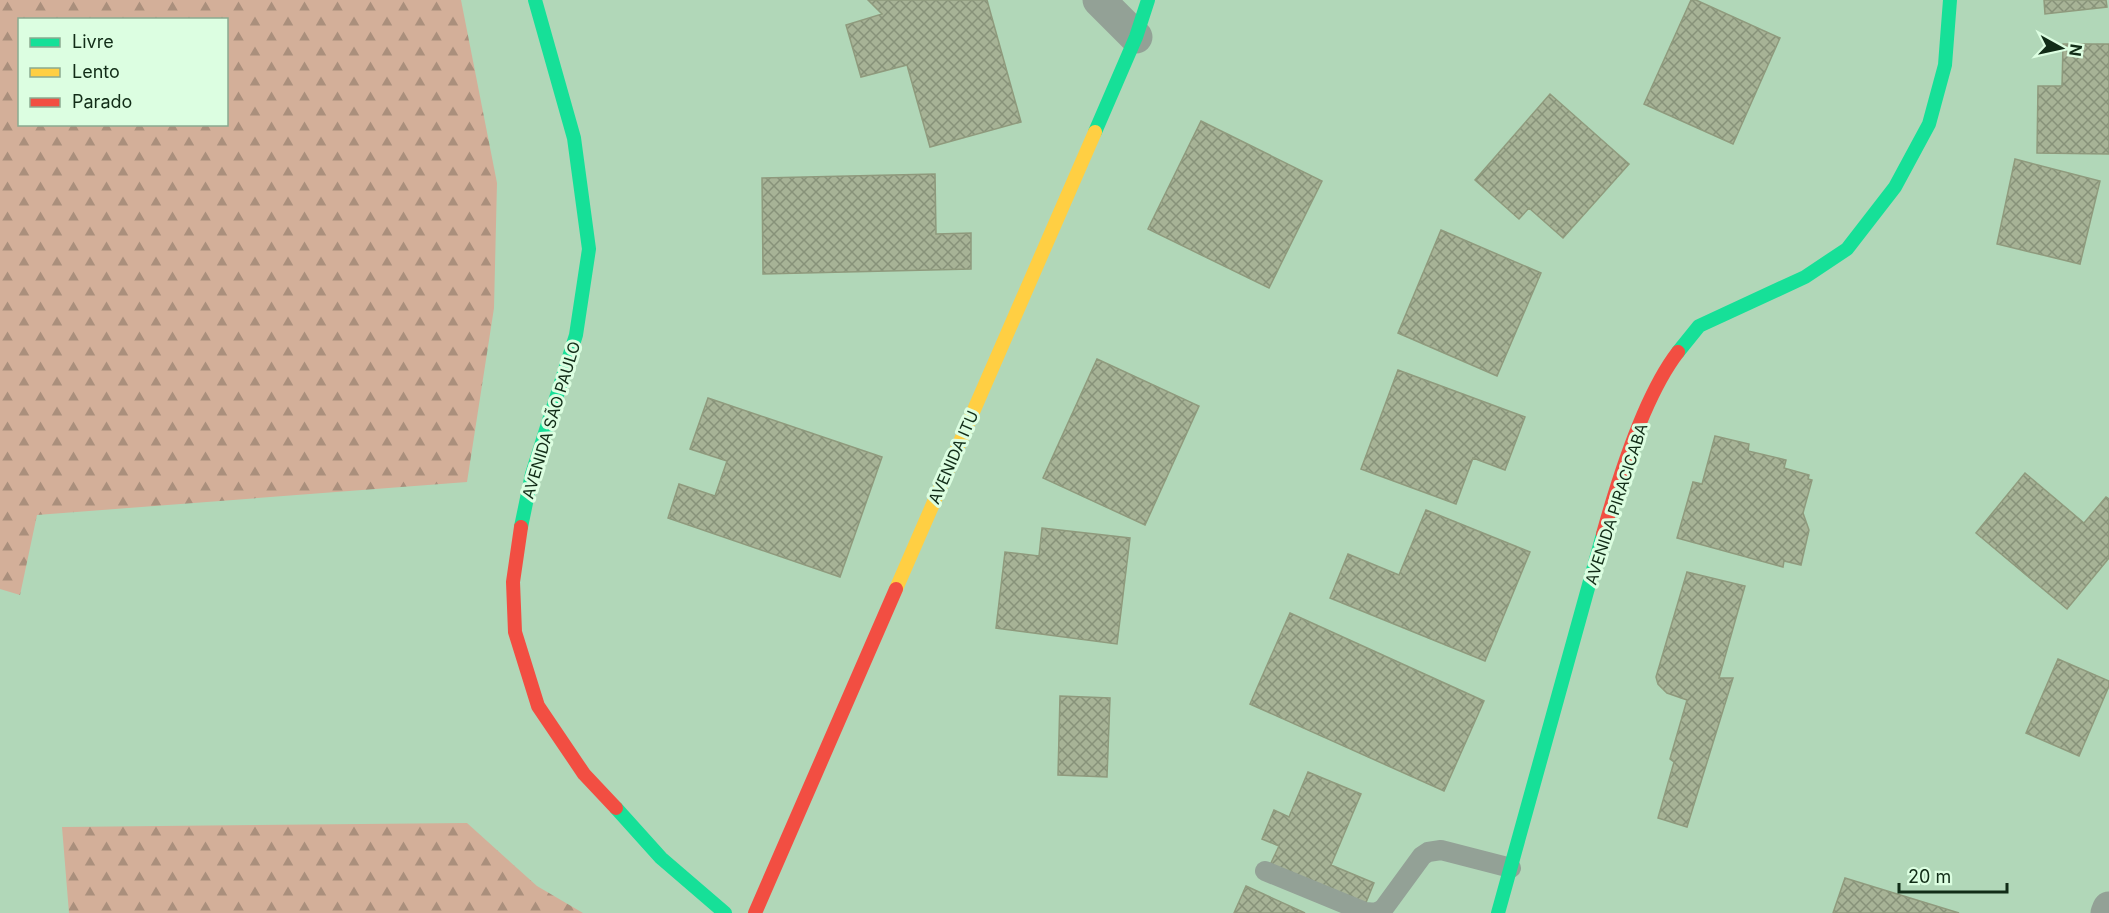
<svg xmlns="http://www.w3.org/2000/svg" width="2109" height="913" font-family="Inter,sans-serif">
  <defs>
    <pattern id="forest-firs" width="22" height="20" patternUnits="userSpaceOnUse" patternTransform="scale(1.5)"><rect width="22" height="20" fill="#d3af99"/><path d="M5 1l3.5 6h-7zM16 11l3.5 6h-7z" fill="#aa8f7c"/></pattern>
    <pattern id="building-cross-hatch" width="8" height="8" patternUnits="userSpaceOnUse" patternTransform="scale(1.5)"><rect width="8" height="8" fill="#a7b396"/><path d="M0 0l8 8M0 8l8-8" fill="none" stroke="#879279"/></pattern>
  </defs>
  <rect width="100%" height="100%" fill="#b1d7b8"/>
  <!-- forest -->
  <path fill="url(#forest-firs)" fill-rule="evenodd" d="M 0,0 L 461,0 L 497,183 L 494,308 L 467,482 L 37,515 L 20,595 L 0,589 ZM 20,20 L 226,20 L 226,124 L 20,124 Z
    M 467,823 L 537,886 L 583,913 L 69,913 L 62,827 Z"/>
  <!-- building -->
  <path fill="url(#building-cross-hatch)" stroke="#8f9a7d" stroke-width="1.5" d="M 868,0 L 987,0 L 1021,122 L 930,147 L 907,65 L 861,77 L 846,25 L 882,14 Z
    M 1691,0 L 1696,0 L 1780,38 L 1733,144 L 1644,104 Z
    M 2044,0 L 2106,0 L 2107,7 L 2045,14 Z
    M 2063,44 L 2109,44 L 2109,154 L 2037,153 L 2038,86 L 2062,86 Z
    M 1550,94 L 1629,164 L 1563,238 L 1529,208 L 1519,219 L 1475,180 Z
    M 1201,121 L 1322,181 L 1269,288 L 1148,229 Z
    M 2015,159 L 2100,181 L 2080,264 L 1997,244 Z
    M 935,174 L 936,234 L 971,233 L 971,269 L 763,274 L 762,178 Z
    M 1441,230 L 1541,273 L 1497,376 L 1398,333 Z
    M 1097,359 L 1199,406 L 1145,525 L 1043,478 Z
    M 1398,370 L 1525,417 L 1505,470 L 1473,458 L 1456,504 L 1361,469 Z
    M 708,398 L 882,457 L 840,577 L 668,518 L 679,484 L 715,496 L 727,461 L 690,449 Z
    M 1715,436 L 1749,444 L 1748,451 L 1786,460 L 1784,468 L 1809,475 L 1808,479 L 1812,480 L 1803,513 L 1809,530 L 1801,565 L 1784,561 L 1783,567 L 1677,538 L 1693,482 L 1702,484 Z
    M 2025,473 L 2084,523 L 2106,497 L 2109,499 L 2109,558 L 2067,609 L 1976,533 Z
    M 1426,510 L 1530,552 L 1485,661 L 1330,598 L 1348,554 L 1399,575 Z
    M 1042,528 L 1130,538 L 1117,644 L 996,628 L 1005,552 L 1039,556 Z
    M 1687,572 L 1745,586 L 1719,678 L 1733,678 L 1687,827 L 1658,818 L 1674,762 L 1670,759 L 1687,700 L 1667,693 L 1658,684 L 1656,677 Z
    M 1290,613 L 1484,701 L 1444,791 L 1250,704 Z
    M 2058,659 L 2109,681 L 2109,686 L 2079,756 L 2026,733 Z
    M 1060,696 L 1110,698 L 1107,777 L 1058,775 Z
    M 1308,772 L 1361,794 L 1331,865 L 1374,883 L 1365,905 L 1270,865 L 1279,846 L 1262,839 L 1274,810 L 1289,817 Z
    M 1845,878 L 1959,913 L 1833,913 Z
    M 1246,886 L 1305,913 L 1234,913 Z"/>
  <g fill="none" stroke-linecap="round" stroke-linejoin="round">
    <!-- lane -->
    <path stroke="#93a196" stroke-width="20" d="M 1265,871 L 1365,912 C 1373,913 1378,913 1384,908 L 1422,856 L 1428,852 L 1441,850 L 1511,868"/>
    <!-- street -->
    <path stroke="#93a196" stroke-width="33" d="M 1099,0 L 1136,37
      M 2107,913 L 2109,908"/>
    <!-- fast -->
    <path stroke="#16e098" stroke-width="14" d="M 1095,132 L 1136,37 L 1148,0
      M 1678,352 L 1699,326 L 1805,277 L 1847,249 L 1895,187 L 1929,124 L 1945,65 L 1950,0
      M 521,527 L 532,474 L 576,335 L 589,249 L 574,138 L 535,0
      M 616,808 L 661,858 L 725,913
      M 1498,913 L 1603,534"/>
    <!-- slow -->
    <path stroke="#ffcf43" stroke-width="14" d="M 896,589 L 1095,132"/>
    <!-- jam -->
    <path stroke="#f24e42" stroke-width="14" d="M 521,527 L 513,582 L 515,632 L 538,706 L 584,774 L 616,808
      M 1603,534 C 1618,480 1644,396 1678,352
      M 755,913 L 896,589"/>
  </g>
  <g text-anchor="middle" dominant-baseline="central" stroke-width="6" stroke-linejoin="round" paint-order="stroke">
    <!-- street labels -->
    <g font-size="16" fill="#112c17" stroke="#dcfee1">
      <text transform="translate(551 420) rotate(-73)">AVENIDA SÃO PAULO</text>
      <text transform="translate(953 457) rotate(-66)">AVENIDA ITU</text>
      <text transform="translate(1616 504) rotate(-72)">AVENIDA PIRACICABA</text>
    </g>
  </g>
  <!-- legend -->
  <rect x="18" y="18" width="210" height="108" fill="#dcfee1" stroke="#8baa90" stroke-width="1.5"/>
  <rect x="30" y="38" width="30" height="9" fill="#16e098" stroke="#8baa90" stroke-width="1.5"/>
  <text x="72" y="48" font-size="18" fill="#112c17">Livre</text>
  <rect x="30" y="68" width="30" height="9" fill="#ffcf43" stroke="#8baa90" stroke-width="1.5"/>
  <text x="72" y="78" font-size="18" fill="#112c17">Lento</text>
  <rect x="30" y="98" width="30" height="9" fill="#f24e42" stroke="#8baa90" stroke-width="1.5"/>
  <text x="72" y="108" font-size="18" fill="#112c17">Parado</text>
  <!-- north arrow -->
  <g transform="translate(2061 48) rotate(98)" stroke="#dcfee1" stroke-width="4.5" paint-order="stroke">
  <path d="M0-4.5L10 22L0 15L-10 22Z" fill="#112c17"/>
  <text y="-9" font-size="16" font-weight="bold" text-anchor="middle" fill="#112c17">N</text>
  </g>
  <!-- scale -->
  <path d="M1899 883v9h108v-9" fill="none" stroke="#112c17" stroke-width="3"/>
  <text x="1908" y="883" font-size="18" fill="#112c17" stroke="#dcfee1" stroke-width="4.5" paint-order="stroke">20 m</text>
</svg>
